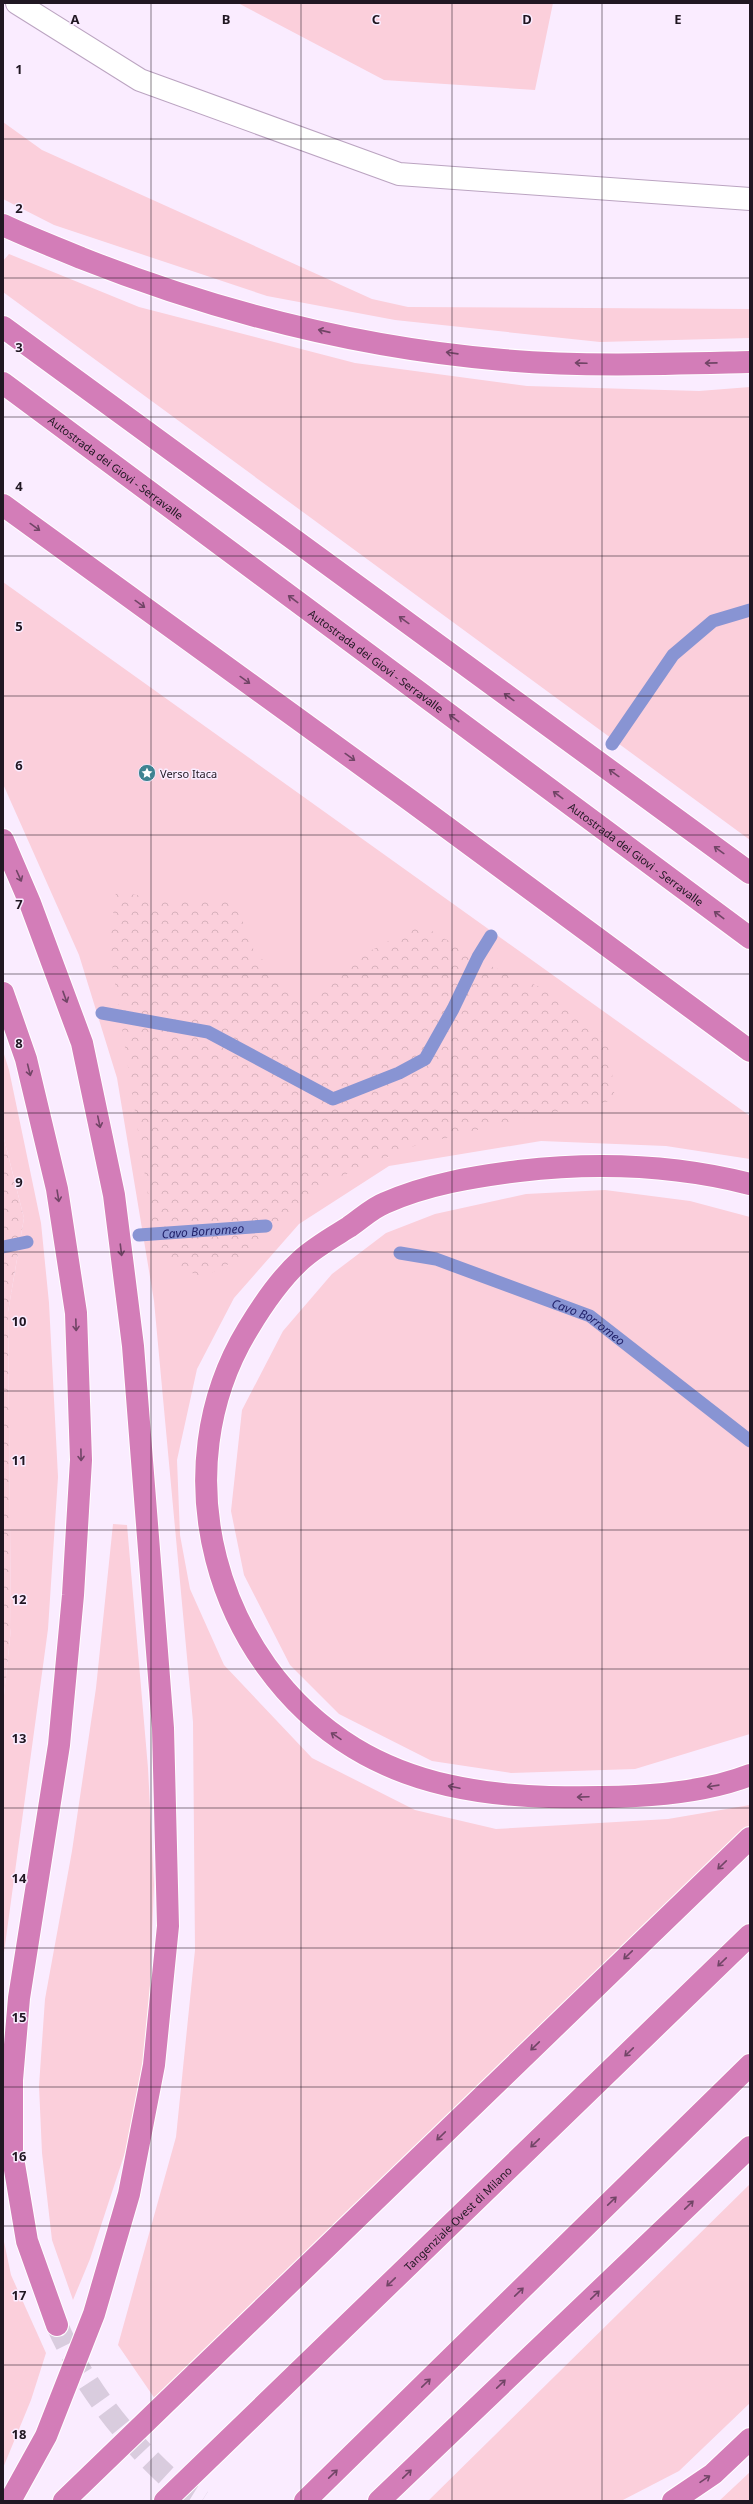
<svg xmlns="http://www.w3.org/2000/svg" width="753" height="2504" font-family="'Noto Sans',sans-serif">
  <defs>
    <pattern id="forest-crowns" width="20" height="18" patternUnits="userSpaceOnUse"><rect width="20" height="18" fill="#fbcfdb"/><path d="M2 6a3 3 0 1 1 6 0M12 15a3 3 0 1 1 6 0" fill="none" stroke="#d7b1bc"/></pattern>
  </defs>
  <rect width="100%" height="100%" fill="#faecff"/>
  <!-- grass -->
  <path fill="#fbcfdb" d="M 238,3 L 553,3 L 535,90 L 384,80 Z
    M 3,122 L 42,150 L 372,299 L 408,307 L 750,309 L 750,338 L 600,342 L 395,320 L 267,296 L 54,225 L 3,199 Z
    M 9,254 L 139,307 L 355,363 L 527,386 L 699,391 L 750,387 L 750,840 L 3,292 L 3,261 Z
    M 3,582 L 750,1116 L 750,1159 L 666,1146 L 541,1141 L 389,1166 L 299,1224 L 234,1298 L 197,1369 L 177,1460 L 180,1535 L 190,1589 L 224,1665 L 312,1758 L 415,1810 L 496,1829 L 668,1819 L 750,1805 L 750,1828 L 155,2399 L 118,2345 L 176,2137 L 195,1950 L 193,1722 L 154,1301 L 117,1078 L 79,955 L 3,784 Z
    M 3,1051 L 9,1070 L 41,1223 L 49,1303 L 58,1477 L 48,1629 L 3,1960 L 3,1705 L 11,1628 L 8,1312 L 24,1218 L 3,1135 Z
    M 605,1190 L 690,1201 L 750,1217 L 750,1734 L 635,1769 L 511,1773 L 432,1761 L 339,1714 L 290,1665 L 244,1575 L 231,1511 L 242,1410 L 283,1331 L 332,1274 L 386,1233 L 435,1214 L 526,1194 Z
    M 113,1524 L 127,1525 L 148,1768 L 154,1885 L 149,2011 L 136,2119 L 90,2259 L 73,2300 L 52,2240 L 42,2153 L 39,2086 L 45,1999 L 72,1851 L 96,1688 Z
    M 750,2184 L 750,2403 L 679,2471 L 621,2501 L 428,2501 Z
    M 3,2237 L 11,2275 L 46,2353 L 31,2400 L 3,2468 Z
    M 750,2472 L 750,2501 L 719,2501 Z"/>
  <!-- forest -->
  <path fill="url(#forest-crowns)" d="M 116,892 L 186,902 L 235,898 L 251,946 L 304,1009 L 348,963 L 420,924 L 491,966 L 556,994 L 608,1037 L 615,1100 L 525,1118 L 414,1146 L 315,1187 L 253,1252 L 201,1278 L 157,1253 L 109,945 Z
    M 3,1135 L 24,1218 L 8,1312 L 11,1628 L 3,1705 Z"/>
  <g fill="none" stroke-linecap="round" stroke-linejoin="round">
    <!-- stream -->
    <g stroke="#8894d3" stroke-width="13">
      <path d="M 612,744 L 673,655 L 713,621 L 750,610"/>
      <path d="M 102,1013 L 208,1032 L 333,1099 L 399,1073 L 425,1059 L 453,1009 L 478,957 L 491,936"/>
      <path id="s1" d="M 139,1235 L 266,1226"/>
      <path d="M 3,1247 L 27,1242"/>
      <path id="s2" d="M 400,1253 L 436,1259 L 590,1316 L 750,1441"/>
    </g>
    <!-- highway-tunnel -->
    <path stroke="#d9ccde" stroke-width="22" stroke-dasharray="22 11" stroke-linecap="butt" d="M 57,2325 C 82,2382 123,2436 169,2478 C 178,2487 191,2494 202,2501"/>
    <defs>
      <path id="minor" d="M 17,3 L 140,80 L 399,174 L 750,199"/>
      <g id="highway">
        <path d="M 3,225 C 28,237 55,247 81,258 C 215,311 359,348 503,360 C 585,367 668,364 750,362"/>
        <path d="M 3,327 L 750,873"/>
        <path id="s3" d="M 3,383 L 750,938"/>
        <path d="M 3,505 L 411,801 L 750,1051"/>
        <path d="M 3,840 L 30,903 L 82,1043 L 114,1195 L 133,1346 L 163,1728 L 168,1926 L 154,2065 L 129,2194 L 94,2314 L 46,2436 L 10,2501"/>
        <path d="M 3,993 L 26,1059 L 57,1189 L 76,1313 L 81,1460 L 73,1595 L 59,1745 L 19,1998 L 12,2080 L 12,2152 L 27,2241 L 57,2325"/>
        <path d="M 750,1184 C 675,1165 596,1162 519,1171 C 473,1177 428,1184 385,1203 C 372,1208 361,1219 349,1227 C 333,1237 315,1247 301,1260 C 280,1279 263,1304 248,1329 C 162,1470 214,1662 354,1748 C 413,1784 481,1795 549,1797 C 612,1798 691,1798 750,1775"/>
        <path d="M 64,2501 L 750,1838"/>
        <path id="s4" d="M 165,2501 L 750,1935"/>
        <path d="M 305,2501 L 750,2065"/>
        <path d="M 379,2501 L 750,2147"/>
        <path d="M 673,2501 L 713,2474 L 750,2439"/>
      </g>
    </defs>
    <!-- minor casing -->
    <use href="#minor" stroke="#bba4c1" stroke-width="24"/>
    <!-- highway casing -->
    <use href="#highway" stroke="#fff" stroke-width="24"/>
    <!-- minor -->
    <use href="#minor" stroke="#fff" stroke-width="22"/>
    <!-- highway -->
    <use href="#highway" stroke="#d37db8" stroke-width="22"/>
  </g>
  <!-- one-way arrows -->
  <defs><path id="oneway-shaft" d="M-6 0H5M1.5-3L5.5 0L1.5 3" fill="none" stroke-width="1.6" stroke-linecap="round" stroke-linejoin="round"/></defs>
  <g stroke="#714566">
    <use href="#oneway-shaft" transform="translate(324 331) rotate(-167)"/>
    <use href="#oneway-shaft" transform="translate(452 353) rotate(-172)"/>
    <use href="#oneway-shaft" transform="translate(581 363) rotate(-178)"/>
    <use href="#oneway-shaft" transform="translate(711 363) rotate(179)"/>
    <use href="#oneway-shaft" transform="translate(35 527) rotate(36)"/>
    <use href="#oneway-shaft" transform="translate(293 599) rotate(-143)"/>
    <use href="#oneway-shaft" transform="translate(140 604) rotate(36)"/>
    <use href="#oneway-shaft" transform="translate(404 620) rotate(-144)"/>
    <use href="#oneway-shaft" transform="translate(245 680) rotate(36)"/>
    <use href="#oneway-shaft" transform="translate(509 697) rotate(-144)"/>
    <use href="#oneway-shaft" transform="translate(454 718) rotate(-143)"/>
    <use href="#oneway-shaft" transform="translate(350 757) rotate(36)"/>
    <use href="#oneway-shaft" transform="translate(614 773) rotate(-144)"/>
    <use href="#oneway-shaft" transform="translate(558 795) rotate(-143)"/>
    <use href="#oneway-shaft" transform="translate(719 850) rotate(-144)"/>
    <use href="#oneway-shaft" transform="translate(19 876) rotate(66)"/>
    <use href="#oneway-shaft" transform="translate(719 915) rotate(-143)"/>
    <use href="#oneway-shaft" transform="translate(65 997) rotate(70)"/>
    <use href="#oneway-shaft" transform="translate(29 1070) rotate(76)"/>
    <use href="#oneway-shaft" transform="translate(99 1122) rotate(78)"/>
    <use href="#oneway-shaft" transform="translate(58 1196) rotate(81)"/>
    <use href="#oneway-shaft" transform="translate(121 1250) rotate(83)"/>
    <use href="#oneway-shaft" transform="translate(76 1325) rotate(88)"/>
    <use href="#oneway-shaft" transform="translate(81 1455) rotate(89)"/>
    <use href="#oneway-shaft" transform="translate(336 1736) rotate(-146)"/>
    <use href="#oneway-shaft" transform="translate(713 1786) rotate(172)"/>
    <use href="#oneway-shaft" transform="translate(454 1787) rotate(-168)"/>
    <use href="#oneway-shaft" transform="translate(583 1797) rotate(178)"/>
    <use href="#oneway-shaft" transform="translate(722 1865) rotate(136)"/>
    <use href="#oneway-shaft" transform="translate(628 1955) rotate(136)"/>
    <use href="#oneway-shaft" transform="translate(722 1962) rotate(136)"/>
    <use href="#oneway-shaft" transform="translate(535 2046) rotate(136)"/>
    <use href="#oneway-shaft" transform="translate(629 2052) rotate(136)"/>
    <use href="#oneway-shaft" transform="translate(441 2136) rotate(136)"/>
    <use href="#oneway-shaft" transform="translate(535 2143) rotate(136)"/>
    <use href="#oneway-shaft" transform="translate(612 2201) rotate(-44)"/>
    <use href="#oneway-shaft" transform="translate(689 2205) rotate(-44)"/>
    <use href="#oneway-shaft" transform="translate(391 2282) rotate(136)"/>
    <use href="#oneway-shaft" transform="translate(519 2292) rotate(-44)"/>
    <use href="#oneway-shaft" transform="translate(595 2295) rotate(-44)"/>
    <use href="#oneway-shaft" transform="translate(426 2383) rotate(-44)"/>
    <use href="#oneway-shaft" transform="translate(501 2384) rotate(-44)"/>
    <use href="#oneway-shaft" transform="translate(333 2474) rotate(-44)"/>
    <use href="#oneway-shaft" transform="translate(407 2474) rotate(-44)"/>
    <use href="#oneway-shaft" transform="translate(705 2479) rotate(-34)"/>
  </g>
  <!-- grid -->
  <path fill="none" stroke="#201722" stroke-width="1" stroke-opacity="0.55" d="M 151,3 L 151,2501M 301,3 L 301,2501M 452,3 L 452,2501M 602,3 L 602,2501M 3,139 L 750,139M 3,278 L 750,278M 3,417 L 750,417M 3,556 L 750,556M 3,696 L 750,696M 3,835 L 750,835M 3,974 L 750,974M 3,1113 L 750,1113M 3,1252 L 750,1252M 3,1391 L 750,1391M 3,1530 L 750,1530M 3,1669 L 750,1669M 3,1808 L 750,1808M 3,1948 L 750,1948M 3,2087 L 750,2087M 3,2226 L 750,2226M 3,2365 L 750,2365"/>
  <!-- icons -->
  <defs>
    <symbol id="sight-disc" viewBox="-11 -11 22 22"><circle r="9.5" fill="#3e8391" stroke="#faecff"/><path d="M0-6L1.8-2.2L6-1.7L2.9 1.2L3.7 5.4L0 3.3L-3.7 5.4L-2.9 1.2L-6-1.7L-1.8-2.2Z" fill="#fff"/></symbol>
  </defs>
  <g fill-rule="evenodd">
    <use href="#sight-disc" x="137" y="763" width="20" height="20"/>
  </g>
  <g text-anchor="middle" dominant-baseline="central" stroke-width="3" stroke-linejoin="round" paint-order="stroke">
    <!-- street labels -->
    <g font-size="11" fill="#201722" stroke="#faecff">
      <text stroke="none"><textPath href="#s3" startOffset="141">Autostrada dei Giovi - Serravalle</textPath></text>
      <text stroke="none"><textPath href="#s3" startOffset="465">Autostrada dei Giovi - Serravalle</textPath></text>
      <text stroke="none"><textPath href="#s3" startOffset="789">Autostrada dei Giovi - Serravalle</textPath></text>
      <text stroke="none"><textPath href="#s4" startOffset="407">Tangenziale Ovest di Milano</textPath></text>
    </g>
    <!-- poi labels -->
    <g font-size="11" fill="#201722" stroke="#faecff" text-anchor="start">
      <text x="160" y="773">Verso Itaca</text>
    </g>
    <!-- water labels -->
    <g font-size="12" font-style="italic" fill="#202069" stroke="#faecff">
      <text stroke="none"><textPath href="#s1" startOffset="64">Cavo Borromeo</textPath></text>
      <text stroke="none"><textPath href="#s2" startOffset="202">Cavo Borromeo</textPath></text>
    </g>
  </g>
  <g font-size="13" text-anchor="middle" font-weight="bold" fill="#201722" stroke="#faecff" stroke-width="3" stroke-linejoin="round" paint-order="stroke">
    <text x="75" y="24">A</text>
    <text x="226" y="24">B</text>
    <text x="376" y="24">C</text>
    <text x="527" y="24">D</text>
    <text x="678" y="24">E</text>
    <text x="19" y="74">1</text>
    <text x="19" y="213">2</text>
    <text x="19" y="352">3</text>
    <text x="19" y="491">4</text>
    <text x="19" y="631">5</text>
    <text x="19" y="770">6</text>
    <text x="19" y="909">7</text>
    <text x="19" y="1048">8</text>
    <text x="19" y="1187">9</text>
    <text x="19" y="1326">10</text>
    <text x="19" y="1465">11</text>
    <text x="19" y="1604">12</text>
    <text x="19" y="1743">13</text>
    <text x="19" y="1883">14</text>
    <text x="19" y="2022">15</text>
    <text x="19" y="2161">16</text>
    <text x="19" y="2300">17</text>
    <text x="19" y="2439">18</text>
  </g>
  <!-- border -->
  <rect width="753" height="2504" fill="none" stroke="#201722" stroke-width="8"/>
</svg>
